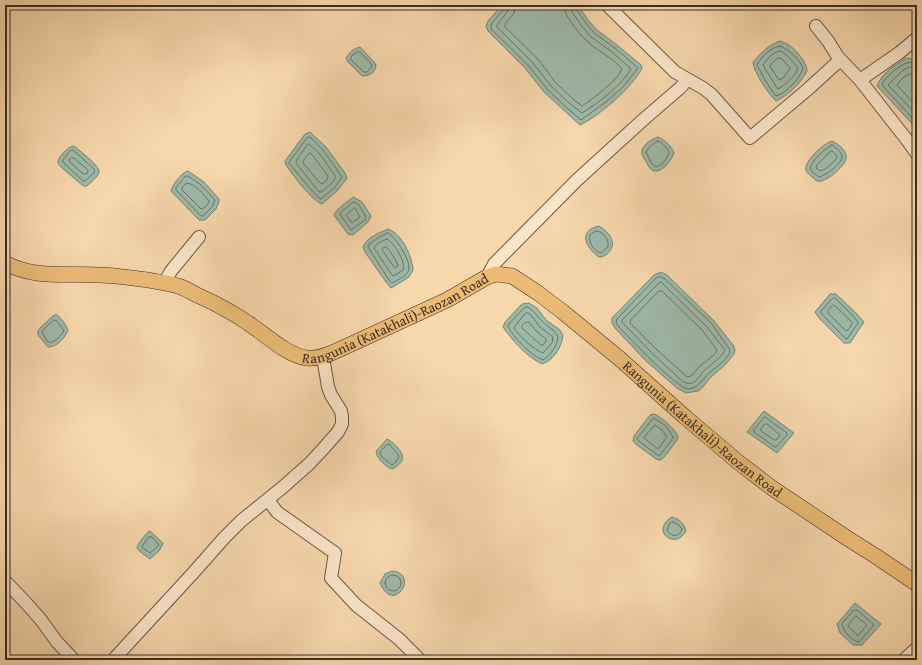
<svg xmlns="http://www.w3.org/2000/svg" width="922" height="665" font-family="'Gentium Book Plus',serif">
  <rect width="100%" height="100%" fill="#f7d7ac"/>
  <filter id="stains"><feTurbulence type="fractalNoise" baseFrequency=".005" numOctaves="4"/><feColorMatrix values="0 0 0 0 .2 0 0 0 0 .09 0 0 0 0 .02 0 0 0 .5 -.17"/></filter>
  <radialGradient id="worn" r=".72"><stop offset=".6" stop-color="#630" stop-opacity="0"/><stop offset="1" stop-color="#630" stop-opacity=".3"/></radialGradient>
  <!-- water -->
  <path fill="#9dbaa9" stroke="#768275" d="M 502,5 L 578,5 L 588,20 L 597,30 L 617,45 L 641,65 L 642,68 C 633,87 599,116 580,125 L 544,92 L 525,68 L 488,31 L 486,26 L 488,21 Z
    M 780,41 C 783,42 786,43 789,45 C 796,50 807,62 807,71 C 800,84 789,95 776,101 C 769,95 753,71 753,62 C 761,53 768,45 780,41 Z
    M 360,47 L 375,63 L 376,66 C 375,73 369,76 362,76 L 348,62 L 346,58 C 349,53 354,48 360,47 Z
    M 906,58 L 917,59 L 917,129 L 877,86 C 882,73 895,65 906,58 Z
    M 310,132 L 326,147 L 345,173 L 347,178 L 338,190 L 322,204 C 311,200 293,175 286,165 L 285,161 L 305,134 Z
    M 658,137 C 665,140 670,145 674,152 C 673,159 663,172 655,171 C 651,171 648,166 647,163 C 645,160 643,157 642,154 C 640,146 652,139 658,137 Z
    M 832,141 C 838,144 848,151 846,159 C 845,166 825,184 817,181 C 815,180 814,178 812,177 C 809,174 805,172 806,167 C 807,159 824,143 832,141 Z
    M 73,146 L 75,147 C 80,151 100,166 99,172 C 98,177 90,183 87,186 L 84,186 L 82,185 L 60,166 C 59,165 58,164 58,162 C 58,157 68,147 73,146 Z
    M 188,171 L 204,182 L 219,199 L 219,202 L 216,209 L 205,220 L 199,220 L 171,191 C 173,184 181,173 188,171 Z
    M 353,197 L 362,202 L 371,216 L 368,222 L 353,235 L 348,234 L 334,215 L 338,209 Z
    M 599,226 C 609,232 619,244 607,254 C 604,256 603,257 599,257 C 586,248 577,231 599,226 Z
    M 388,229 C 402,234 412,256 413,270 L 409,277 L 391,288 L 386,282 L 365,252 L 363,247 C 367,237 379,233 388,229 Z
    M 661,272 L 667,275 L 714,321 L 733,345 L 735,350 L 734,354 L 725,365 L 710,378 L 702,388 L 698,391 L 686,393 L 677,388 L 646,361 L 615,328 L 612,323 L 612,318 L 654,275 Z
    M 830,294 L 836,294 L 856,313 L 864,322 L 850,343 L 844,343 L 819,318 L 815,312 Z
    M 529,303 L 537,308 L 546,320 L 560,330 L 563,336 C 561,348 554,360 542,364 C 527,357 512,340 503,327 L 505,322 L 522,304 Z
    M 54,315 L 57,315 C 62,319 66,325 68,330 C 65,338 57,347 48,347 L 38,335 L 38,331 L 41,327 Z
    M 764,411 L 794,433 L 777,453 L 747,432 Z
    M 654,414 C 660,416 677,430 678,437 C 678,438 677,439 677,440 C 674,444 666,456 662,459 C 660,461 659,460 656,459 L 637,445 L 633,441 L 634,436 L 650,415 Z
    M 387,439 C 392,441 394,444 397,447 C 406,457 404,463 392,469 C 386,467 378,459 376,453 L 377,450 Z
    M 672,517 C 679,519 684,523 686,531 C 684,534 681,538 677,539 C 664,542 656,526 672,517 Z
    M 149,531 L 150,531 L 163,543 L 163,544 L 159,551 L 150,559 C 148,557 138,551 137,548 C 137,544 146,534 149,531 Z
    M 392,571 C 420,573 394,616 380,583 L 385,574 Z
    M 855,603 L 881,624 L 862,645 L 853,645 L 840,633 L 837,624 Z"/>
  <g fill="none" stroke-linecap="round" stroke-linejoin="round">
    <!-- shore -->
    <path stroke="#6c7468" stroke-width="1" d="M 505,5 L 504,9 L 492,23 L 491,26 L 491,29 L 528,65 L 547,89 L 566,107 L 581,120 L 607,101 L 623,87 L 638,68 L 615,48 L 594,33 L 585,22 L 576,9 L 575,5
      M 510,5 L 508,11 L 497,25 L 497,27 L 532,62 L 551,86 L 569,103 L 582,113 C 597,104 622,85 631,69 L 612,52 L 591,37 L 581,25 L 572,12 L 570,5
      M 516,5 L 514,13 L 505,24 L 505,27 L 537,58 L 555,82 L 573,99 L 582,106 C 594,98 616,82 622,69 C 613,58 599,52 588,42 C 581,36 576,29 571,22 C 567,16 564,12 564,5
      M 780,46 C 789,50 800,59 803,69 C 798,80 788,92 776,96 L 775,95 L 765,80 L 757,65 C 762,56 770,48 780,46 Z
      M 780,51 C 787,54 794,62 798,69 C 794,77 786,84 778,89 L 777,88 L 763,65 C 767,59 773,52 780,51 Z
      M 357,52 L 360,52 L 372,65 L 371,68 L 367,72 L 364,72 L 351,60 L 351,57 Z
      M 778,58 L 781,58 L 790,68 L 784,77 L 780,80 L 778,79 L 770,66 L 772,63 Z
      M 917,62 C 914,62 910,62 907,63 C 899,65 884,78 882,85 L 917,123
      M 917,67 L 909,67 L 902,71 L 888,85 L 917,115
      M 917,73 C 908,73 902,77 897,85 L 917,107
      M 308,137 L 310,137 L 323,150 L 342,177 L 335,187 L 321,199 L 319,198 L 307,185 L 289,163 Z
      M 658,141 C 663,143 668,148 669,153 C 667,159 662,165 656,167 L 652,164 L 646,152 C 649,147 653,143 658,141 Z
      M 309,144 L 319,153 L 336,177 L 331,184 L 321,192 L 319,192 L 296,163 L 296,161 L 307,145 Z
      M 832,145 C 836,148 842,152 842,157 C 842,164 825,176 819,177 C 817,175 812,173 811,170 C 807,164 827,147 832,145 Z
      M 73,150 L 95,170 L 94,173 L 85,181 L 83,181 L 63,162 L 63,160 L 70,151 Z
      M 830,152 L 832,151 L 837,156 L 837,158 C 832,163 826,170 820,171 L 816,168 L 817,165 Z
      M 310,153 L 314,157 L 328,176 L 327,180 L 322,184 L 320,183 L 303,163 C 303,160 307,155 310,153 Z
      M 72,158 L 74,158 L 88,170 L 88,172 L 86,174 L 83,174 L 70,162 L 69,160 Z
      M 186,176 L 188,176 L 201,185 L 215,200 L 212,207 L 203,216 L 201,216 L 176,190 L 176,188 Z
      M 187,183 C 196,184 203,194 209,201 L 208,204 L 203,209 L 201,209 L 182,190 L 182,188 Z
      M 354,202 L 359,205 L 366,217 L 365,220 L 351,230 L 340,214 L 341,212 Z
      M 355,208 L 360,217 L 353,222 L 352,223 L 346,215 L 353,209 Z
      M 596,231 C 604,231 609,240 608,247 L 601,253 C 594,251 588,243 590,235 Z
      M 388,233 C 396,237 413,263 408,272 C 405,277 397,280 392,283 L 389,280 L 368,247 L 368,245 L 378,238 Z
      M 387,239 C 394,243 406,261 403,270 L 394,276 L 392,275 L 374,248 C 376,244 382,241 387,239 Z
      M 386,247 C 391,251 395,259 398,265 L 396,268 L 394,267 L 382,250 L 383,248 Z
      M 660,277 L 665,279 L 711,323 L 730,350 C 729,359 717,366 710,372 C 703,379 699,387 689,389 C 678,390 628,336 618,326 L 616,322 L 617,319 L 656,278 Z
      M 661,282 L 707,327 L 725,350 C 721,359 709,365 703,372 C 700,375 698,380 694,382 C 690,385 686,383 682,381 L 653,354 L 622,322 L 622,320 L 659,283 Z
      M 659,291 L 662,291 L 703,331 L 717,350 L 715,354 L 699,367 L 691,376 L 688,377 L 686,376 L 657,350 L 630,323 L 631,320 Z
      M 835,298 L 853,316 L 858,322 L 858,323 L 847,339 L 845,338 L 821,313 L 821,311 L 832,299 Z
      M 833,305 L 835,306 L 852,322 L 852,324 L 847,331 L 845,330 L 828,313 L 828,311 Z
      M 528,307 C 535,311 538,318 544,323 C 549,328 555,330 558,337 C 557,346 551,355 543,360 C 531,356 514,337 508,327 L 509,324 L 524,308 Z
      M 526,313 L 528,313 L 531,315 L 540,327 L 553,337 L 552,343 L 543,353 C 534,350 519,336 514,328 L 515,326 Z
      M 54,320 L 57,321 L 64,331 C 61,336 55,341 50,343 L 47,341 L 42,332 L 44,329 Z
      M 526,322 L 529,322 L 536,331 L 546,339 L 546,341 L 543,345 L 541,345 L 522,328 L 522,326 Z
      M 765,417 L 787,433 L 787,435 L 776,447 L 775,447 L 754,432 L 754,430 Z
      M 654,418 L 666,426 L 673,437 L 671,441 L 659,456 L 640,442 L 637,439 Z
      M 765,424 L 767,424 L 779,434 L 780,436 L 776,440 L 774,440 L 761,431 L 761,429 Z
      M 655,425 L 662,430 L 667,437 L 658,449 L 644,438 Z
      M 389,444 L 397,453 L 399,456 L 396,462 L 392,465 L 381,456 L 380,453 C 381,450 386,445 389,444 Z
      M 673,522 L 679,525 L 682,529 C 678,538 672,537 667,530 L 670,523 Z
      M 149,537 L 152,537 L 159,545 L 156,548 L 150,553 L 142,547 Z
      M385 583a8 8 0 1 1 16 0a8 8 0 1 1-16 0Z
      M 854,610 L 857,610 L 874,625 L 873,626 L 859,642 C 852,641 843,631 842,624 Z
      M 856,616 L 867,625 L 858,636 L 848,626 Z"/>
    <defs>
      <path id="minor" d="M 607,5 L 675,72 L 703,88 L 711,94 L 750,138 L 807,90 L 840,60
        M 816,26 L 828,41 L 838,57 L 860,80 L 907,140 L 917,154
        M 860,80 L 899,53 L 917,38
        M 487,277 L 494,264 L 577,180 L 644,119 L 680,88 L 687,80
        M 164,283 L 171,271 L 199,237
        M 268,500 L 277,512 L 335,553 L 331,578 L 356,605 L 399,639 L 420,660
        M 5,581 L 27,604 L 41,620 L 57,642 L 74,660
        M 113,660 L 194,572 L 224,538 L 241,521 L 283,487 L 309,464 L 323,449 L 338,432 L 342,424 L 342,417 L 341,411 L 331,395 L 328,387 L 323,357
        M 904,660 L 917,648"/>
      <g id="major">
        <path id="s1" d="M 5,263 C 35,279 65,273 97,275 C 114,275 131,278 148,280 C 158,282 169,283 178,286 C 185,288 191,292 197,295 C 215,303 232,312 248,323 C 265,334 286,355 307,358 C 317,359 325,356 334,352 L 447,300 L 487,277 L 496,274 L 512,276 L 538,293 L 563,312 L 620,359 L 685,417 L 738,462 L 772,488 L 847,538 L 877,557 L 917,584"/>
      </g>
    </defs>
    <!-- minor casing -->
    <use href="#minor" stroke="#6a5848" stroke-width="14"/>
    <!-- major casing -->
    <use href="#major" stroke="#3b2e27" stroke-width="16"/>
    <!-- minor -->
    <use href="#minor" stroke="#fae5c9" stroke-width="12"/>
    <!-- major -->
    <use href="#major" stroke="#ecbc76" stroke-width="15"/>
  </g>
  <g text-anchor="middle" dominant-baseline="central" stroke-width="3" stroke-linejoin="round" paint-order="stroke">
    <!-- street labels -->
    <g font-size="14" fill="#3b2e27" stroke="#fae5c9">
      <text stroke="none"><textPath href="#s1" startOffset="421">Rangunia (Katakhali)-Raozan Road</textPath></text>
      <text stroke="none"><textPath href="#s1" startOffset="793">Rangunia (Katakhali)-Raozan Road</textPath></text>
    </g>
  </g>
  <!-- margin -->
  <rect width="922" height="665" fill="none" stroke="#f7d7ac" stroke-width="20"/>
  <rect x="6" y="6" width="910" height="653" fill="none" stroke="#3b2e27" stroke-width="2"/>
  <rect x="10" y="10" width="902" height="645" fill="none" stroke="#3b2e27"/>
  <rect width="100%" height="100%" filter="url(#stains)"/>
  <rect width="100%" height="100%" fill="url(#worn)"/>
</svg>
